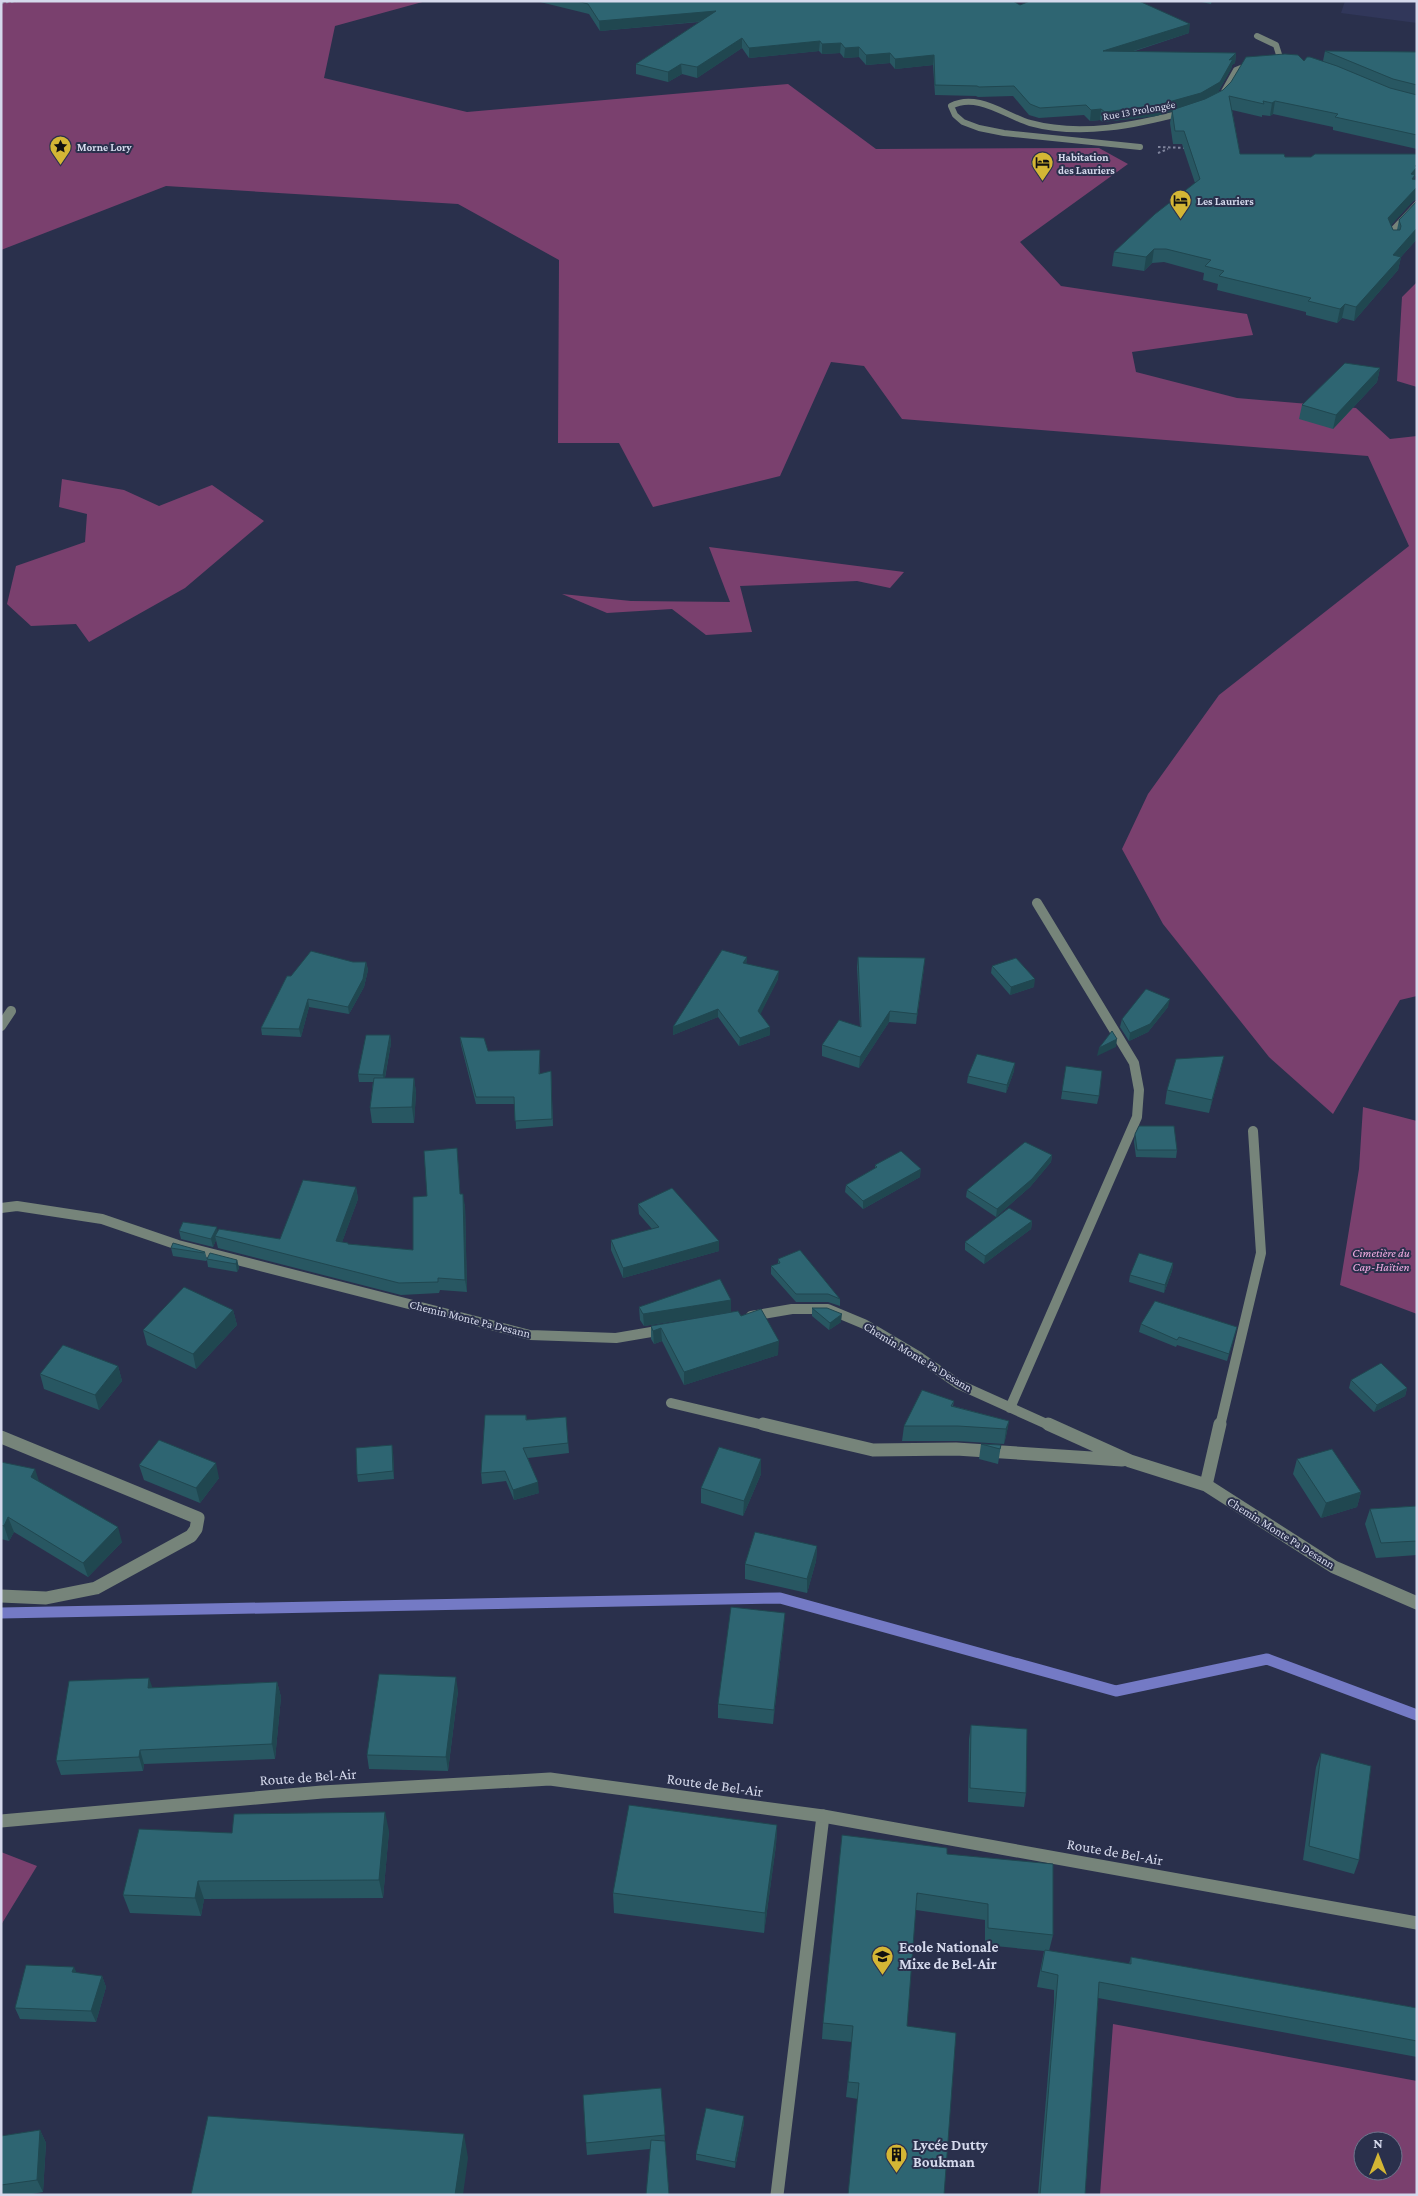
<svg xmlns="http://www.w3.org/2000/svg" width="1418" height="2196" font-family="'Crimson Pro',serif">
  <rect width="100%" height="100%" fill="#2a304c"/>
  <!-- built -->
  <path fill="#31375a" d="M 1345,1 L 1417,1 L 1417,23 L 1341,13 Z"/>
  <!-- green -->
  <path fill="#7a406e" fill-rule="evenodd" d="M 1,1 L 426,1 L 335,26 L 324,78 L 467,112 L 788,84 L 876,149 L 1099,148 L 1128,164 L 1020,242 L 1061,286 L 1247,314 L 1253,335 L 1132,352 L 1136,372 L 1237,398 L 1356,408 L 1390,439 L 1417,436 L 1417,996 L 1400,1000 L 1333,1114 L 1269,1057 L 1163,924 L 1122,849 L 1148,794 L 1219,695 L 1409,546 L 1368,456 L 902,419 L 864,366 L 831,362 L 780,476 L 653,507 L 619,443 L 558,443 L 559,260 L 458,204 L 166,186 L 1,250 Z
    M 1417,282 L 1417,387 L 1397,381 L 1402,297 Z
    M 62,479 L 124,490 L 159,506 L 212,485 L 264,521 L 185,588 L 89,642 L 76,624 L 31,626 L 7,604 L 16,566 L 85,542 L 87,514 L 59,507 Z
    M 709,547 L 904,572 L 890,588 L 857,581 L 740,586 L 752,632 L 706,635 L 672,609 L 607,613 L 562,594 L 631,601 L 730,602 Z
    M 1363,1107 L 1417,1121 L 1417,1314 L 1340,1285 L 1359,1169 Z
    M 1,1852 L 37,1866 L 1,1925 Z
    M 1113,2024 L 1417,2081 L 1417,2195 L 1100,2195 ZM 1363,2141 L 1393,2141 L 1393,2171 L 1363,2171 Z"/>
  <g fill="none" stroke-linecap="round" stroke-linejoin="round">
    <!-- stream -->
    <path stroke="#747ac5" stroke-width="11" d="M 1,1613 L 780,1598 L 1116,1691 L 1267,1659 L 1417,1715"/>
    <!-- path -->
    <path stroke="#80859d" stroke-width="2" stroke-dasharray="2.5 2.5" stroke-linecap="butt" d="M 1,3 L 17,1
      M 1158,147 L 1187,148
      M 1158,153 L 1168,149
      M 1032,165 L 1033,156 L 1036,156"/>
    <!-- service-far1 -->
    <path stroke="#76847a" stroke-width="6" d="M 1257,36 L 1276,45 L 1281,61"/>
    <!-- service -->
    <path stroke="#76847a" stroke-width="13" d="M 777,2195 L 823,1816"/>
    <!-- minor-far2 -->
    <path stroke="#76847a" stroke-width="6" d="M 1222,95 L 1236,70 L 1253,63
      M 1140,147 L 1004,133 L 979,128 L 963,122 L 955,115 L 951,106 C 977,92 1006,116 1030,123 C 1081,137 1136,125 1185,112
      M 1393,240 L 1390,233 L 1417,204"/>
    <!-- minor-far1 -->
    <path stroke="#76847a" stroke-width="10" d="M 1,1026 L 11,1011
      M 1,1208 L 17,1206 L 102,1219 L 178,1245 L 530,1335 L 616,1338 L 663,1330
      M 751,1316 L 792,1309 L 828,1309 L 864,1324 L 918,1356 L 958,1384 L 1051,1426
      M 671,1403 L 768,1426
      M 1010,1408 L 1137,1117 L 1139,1090 L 1134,1063 L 1037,903
      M 1220,1426 L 1261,1253 L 1253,1131"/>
    <!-- minor -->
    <path stroke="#76847a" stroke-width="13" d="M 763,1424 L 873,1450 L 956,1449 L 1122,1460
      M 1048,1424 L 1130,1461 L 1206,1485 L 1334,1567 L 1417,1603
      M 1,1437 L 198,1518 L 196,1529 L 191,1536 L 96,1588 L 46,1598 L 1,1596
      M 1206,1485 L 1220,1424"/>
    <!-- tertiary -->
    <path stroke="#76847a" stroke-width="13" d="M 1,1821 L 322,1792 L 550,1779 L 823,1816 L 1417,1923"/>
  </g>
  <!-- wall -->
  <path fill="#285762" d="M 536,1 L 1013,1 L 1020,5 L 1189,33 L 1132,52 L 1236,53 L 1235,63 L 1232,65 L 1231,69 L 1218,92 L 1304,61 L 1323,61 L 1325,51 L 1417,52 L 1417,149 L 1333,130 L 1333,127 L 1273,114 L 1270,116 L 1262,115 L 1262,117 L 1232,110 L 1240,154 L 1285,157 L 1311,157 L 1417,154 L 1417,174 L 1415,176 L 1414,179 L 1417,180 L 1417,199 L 1413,201 L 1391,225 L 1393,230 L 1397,230 L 1399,220 L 1417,201 L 1417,239 L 1401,257 L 1398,270 L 1354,321 L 1342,318 L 1337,323 L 1306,315 L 1306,312 L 1217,290 L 1218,284 L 1203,280 L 1204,273 L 1164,262 L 1152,263 L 1144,271 L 1112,266 L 1114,252 L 1195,183 L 1182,144 L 1173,144 L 1170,123 L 1172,111 L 1156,116 L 1103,122 L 1100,120 L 1090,121 L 1084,115 L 1039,118 L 1029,115 L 1013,96 L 978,97 L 976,96 L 935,95 L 933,65 L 895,69 L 890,63 L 866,65 L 859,57 L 844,58 L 840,53 L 822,54 L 819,51 L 749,58 L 742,48 L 697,78 L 682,74 L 668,82 L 636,74 L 636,64 L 699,22 L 600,31 L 589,14 Z
    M 1197,1 L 1212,1 L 1211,4 Z
    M 1380,368 L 1377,382 L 1333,429 L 1299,419 L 1302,405 Z
    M 747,957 L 746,964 L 778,979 L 760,1014 L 770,1035 L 739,1046 L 718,1017 L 673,1035 L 673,1027 Z
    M 858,957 L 924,968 L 916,1024 L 889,1022 L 859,1068 L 822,1056 L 822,1045 L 860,1027 L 857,967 Z
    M 353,962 L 366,962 L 368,970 L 364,987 L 349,1014 L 309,1007 L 301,1037 L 262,1035 L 261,1028 L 291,976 Z
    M 992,966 L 1034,987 L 1010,995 L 991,973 Z
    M 1168,1007 L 1148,1032 L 1129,1041 L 1120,1027 L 1122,1019 Z
    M 390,1035 L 391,1043 L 385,1078 L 414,1078 L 416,1093 L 414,1123 L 372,1123 L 370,1108 L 373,1082 L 359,1082 L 358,1074 Z
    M 460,1037 L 488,1051 L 540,1058 L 540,1074 L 551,1071 L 553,1126 L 516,1129 L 515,1104 L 476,1104 L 461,1045 Z
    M 1066,1066 L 1099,1096 L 1097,1104 L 1061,1099 Z
    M 1221,1069 L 1209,1113 L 1165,1104 L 1167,1090 Z
    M 1014,1071 L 1006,1093 L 967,1083 L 968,1076 Z
    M 1135,1134 L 1177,1150 L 1176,1158 L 1136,1157 L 1134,1142 Z
    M 1052,1155 L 1051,1162 L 1030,1187 L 996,1217 L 966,1197 L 967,1190 Z
    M 458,1160 L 460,1194 L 465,1206 L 467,1292 L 440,1290 L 439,1293 L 401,1295 L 218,1248 L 216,1240 L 213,1247 L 181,1239 L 179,1231 L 218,1231 L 280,1239 L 356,1187 L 358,1199 L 342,1242 L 349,1244 L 413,1250 L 427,1196 Z
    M 875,1165 L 920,1177 L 863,1209 L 845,1192 L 846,1185 L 875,1168 Z
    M 638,1204 L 719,1241 L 719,1251 L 623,1278 L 611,1250 L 611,1240 L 652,1229 L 639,1214 Z
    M 1032,1221 L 1031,1229 L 984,1264 L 965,1250 L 965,1242 Z
    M 171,1248 L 205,1252 L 207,1259 L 237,1260 L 239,1268 L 237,1272 L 208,1267 L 207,1260 L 206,1261 L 173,1256 Z
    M 778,1259 L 840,1299 L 840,1306 L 828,1302 L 796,1302 L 771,1274 L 771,1266 L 778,1264 Z
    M 1173,1263 L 1172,1271 L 1164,1293 L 1129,1282 L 1130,1275 Z
    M 731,1300 L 731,1312 L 644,1326 L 640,1320 L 639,1307 Z
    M 812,1308 L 841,1322 L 829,1330 L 812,1316 Z
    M 233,1310 L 237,1325 L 196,1369 L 147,1345 L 143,1330 Z
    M 741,1316 L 778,1355 L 684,1385 L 662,1341 L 654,1344 L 651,1339 L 651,1326 Z
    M 1141,1324 L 1237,1327 L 1227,1361 L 1177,1345 L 1176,1347 L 1139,1332 Z
    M 118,1366 L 122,1381 L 99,1410 L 44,1389 L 40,1374 Z
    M 1351,1380 L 1407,1388 L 1405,1396 L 1374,1412 L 1349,1388 Z
    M 954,1401 L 953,1406 L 1009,1421 L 1006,1436 L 1004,1444 L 957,1441 L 902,1441 L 904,1426 Z
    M 526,1415 L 527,1420 L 566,1417 L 569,1453 L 528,1458 L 539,1493 L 514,1500 L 506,1481 L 482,1484 L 481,1473 Z
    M 981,1444 L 1001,1445 L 998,1464 L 979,1459 Z
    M 393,1452 L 394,1479 L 358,1482 L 357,1475 Z
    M 761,1459 L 761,1474 L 743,1516 L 701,1503 L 701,1488 Z
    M 1297,1459 L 1361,1492 L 1357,1507 L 1321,1518 L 1293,1474 Z
    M 1,1462 L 40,1482 L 122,1542 L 88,1577 L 14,1532 L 9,1541 L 1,1539 Z
    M 139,1465 L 219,1478 L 200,1503 L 144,1480 Z
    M 1417,1506 L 1417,1555 L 1376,1558 L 1365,1524 L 1370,1509 Z
    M 817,1546 L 816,1561 L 807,1593 L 745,1579 L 745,1564 Z
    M 784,1627 L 773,1724 L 718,1718 L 718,1704 Z
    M 277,1682 L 281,1697 L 275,1759 L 144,1764 L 143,1771 L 61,1775 L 56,1761 L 153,1688 Z
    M 458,1691 L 448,1771 L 369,1769 L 367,1755 Z
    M 971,1725 L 1026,1793 L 1024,1807 L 968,1802 L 969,1739 Z
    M 1321,1753 L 1359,1860 L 1354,1874 L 1303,1860 L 1316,1767 Z
    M 777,1825 L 776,1845 L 764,1933 L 614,1913 L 613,1893 Z
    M 389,1831 L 383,1898 L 204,1899 L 201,1916 L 130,1913 L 123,1895 L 232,1833 Z
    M 947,1854 L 1053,1935 L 1049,1951 L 1129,1964 L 1131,1957 L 1417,2008 L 1417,2057 L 1098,1998 L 1085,2195 L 1038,2195 L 1054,2002 L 1054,1990 L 1037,1987 L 1044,1951 L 985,1945 L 985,1920 L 916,1910 L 858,2099 L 846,2097 L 852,2042 L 822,2039 L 823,2023 Z
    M 102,1976 L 106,1987 L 96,2022 L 20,2019 L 15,2008 Z
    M 661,2088 L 669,2195 L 650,2149 L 587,2155 L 586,2143 Z
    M 744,2116 L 744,2123 L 735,2168 L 696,2160 L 696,2154 Z
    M 40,2130 L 46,2143 L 43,2192 L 27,2195 L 1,2195 L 1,2136 Z"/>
  <!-- shaded-wall -->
  <path fill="#204750" d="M 716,11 L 716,20 L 600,31 L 599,21 Z
    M 1190,24 L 1189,33 L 1102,61 L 1103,51 Z
    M 742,38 L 742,48 L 697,78 L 697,67 Z
    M 820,41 L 819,51 L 749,58 L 749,48 Z
    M 841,43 L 840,53 L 822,54 L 822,44 Z
    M 859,47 L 859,57 L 844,58 L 845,48 Z
    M 890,53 L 890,63 L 866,65 L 866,55 Z
    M 1236,53 L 1235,63 L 1232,65 L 1231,69 L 1218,92 L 1200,103 L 1156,116 L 1103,122 L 1105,112 L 1229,60 Z
    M 934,55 L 933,65 L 895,69 L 895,59 Z
    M 681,64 L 682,74 L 668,82 L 668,72 Z
    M 1275,101 L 1273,114 L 1270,116 L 1272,103 Z
    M 1101,109 L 1100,120 L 1090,121 L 1091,110 Z
    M 1417,164 L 1417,174 L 1415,176 L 1412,189 L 1411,174 Z
    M 1417,187 L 1417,199 L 1413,201 L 1385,232 L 1388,218 Z
    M 1417,228 L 1417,239 L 1392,267 L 1401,257 L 1398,270 L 1354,321 L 1356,307 L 1393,255 Z
    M 1154,249 L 1152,263 L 1144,271 L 1146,257 Z
    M 1345,304 L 1342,318 L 1337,323 L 1340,309 Z
    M 1380,368 L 1377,382 L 1333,429 L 1336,415 Z
    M 747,957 L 746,964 L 743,963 Z
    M 925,958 L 924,968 L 916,1024 L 917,1014 Z
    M 366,962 L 368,970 L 364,987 L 349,1014 L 348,1007 Z
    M 779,971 L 778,979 L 758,1019 L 758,1011 Z
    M 1035,979 L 1034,987 L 1010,995 L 1011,987 Z
    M 308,999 L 309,1007 L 301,1037 L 299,1029 Z
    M 1170,999 L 1168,1007 L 1148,1032 L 1129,1041 L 1130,1033 Z
    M 718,1009 L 718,1017 L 673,1035 L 673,1027 Z
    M 890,1011 L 889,1022 L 859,1068 L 860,1057 Z
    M 770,1027 L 770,1035 L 739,1046 L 740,1038 Z
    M 390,1035 L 391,1043 L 384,1082 L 383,1075 Z
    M 1117,1039 L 1116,1047 L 1097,1056 L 1099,1048 Z
    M 1224,1056 L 1221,1069 L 1209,1113 L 1212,1100 Z
    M 1015,1063 L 1014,1071 L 1006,1093 L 1007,1085 Z
    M 414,1078 L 416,1093 L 414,1123 L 412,1107 Z
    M 1052,1155 L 1051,1162 L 1030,1187 L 996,1217 L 997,1209 Z
    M 921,1169 L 920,1177 L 863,1209 L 863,1201 Z
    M 356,1187 L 358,1199 L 338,1253 L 336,1241 Z
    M 463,1194 L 465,1206 L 467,1292 L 465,1280 Z
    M 1032,1221 L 1031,1229 L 984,1264 L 985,1256 Z
    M 217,1227 L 218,1235 L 215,1236 L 216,1240 L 213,1247 L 211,1239 Z
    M 719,1241 L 719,1251 L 623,1278 L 623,1268 Z
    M 237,1260 L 239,1268 L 237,1272 L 236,1264 Z
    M 1173,1263 L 1172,1271 L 1164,1293 L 1165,1285 Z
    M 731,1300 L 731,1312 L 644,1326 L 643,1314 Z
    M 233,1310 L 237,1325 L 196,1369 L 193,1354 Z
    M 842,1314 L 841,1322 L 829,1330 L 830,1323 Z
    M 661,1328 L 662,1341 L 654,1344 L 653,1331 Z
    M 779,1341 L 778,1355 L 684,1385 L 684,1372 Z
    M 118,1366 L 122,1381 L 99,1410 L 95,1395 Z
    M 1407,1388 L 1405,1396 L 1374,1412 L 1377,1405 Z
    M 1009,1421 L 1006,1436 L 1004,1444 L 1006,1429 Z
    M 392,1445 L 393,1452 L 394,1479 L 393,1471 Z
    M 761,1459 L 761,1474 L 743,1516 L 744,1501 Z
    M 216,1463 L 219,1478 L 200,1503 L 196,1488 Z
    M 35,1469 L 40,1484 L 31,1477 Z
    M 538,1482 L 539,1493 L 514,1500 L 513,1490 Z
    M 1361,1492 L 1357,1507 L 1321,1518 L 1326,1503 Z
    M 8,1517 L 14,1532 L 9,1541 L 4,1526 Z
    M 118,1527 L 122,1542 L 88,1577 L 83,1563 Z
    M 817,1546 L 816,1561 L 807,1593 L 807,1579 Z
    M 785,1613 L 784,1627 L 773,1724 L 774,1710 Z
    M 456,1677 L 458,1691 L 448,1771 L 446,1757 Z
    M 149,1678 L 154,1692 L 148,1688 Z
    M 277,1682 L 281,1697 L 275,1759 L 272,1744 Z
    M 140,1750 L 144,1764 L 143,1771 L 139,1757 Z
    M 385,1812 L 389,1831 L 383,1898 L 379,1880 Z
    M 777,1825 L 776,1845 L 764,1933 L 765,1913 Z
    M 198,1881 L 204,1899 L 201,1916 L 195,1898 Z
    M 74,1967 L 79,1978 L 72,1972 Z
    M 102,1976 L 106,1987 L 96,2022 L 91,2011 Z
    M 744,2116 L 744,2123 L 735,2168 L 735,2162 Z
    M 40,2130 L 46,2143 L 43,2192 L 37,2180 Z
    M 464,2134 L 468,2158 L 463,2195 L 455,2195 Z"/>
  <!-- building -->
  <path fill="#2e6572" stroke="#204750" d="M 577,1 L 1013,1 L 1020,5 L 1030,1 L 1139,1 L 1190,24 L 1103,51 L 1236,53 L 1229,60 L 1233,59 L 1220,82 L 1201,93 L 1158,105 L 1105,112 L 1101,109 L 1091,110 L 1086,105 L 1040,108 L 1030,104 L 1014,86 L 979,87 L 977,86 L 935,85 L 934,55 L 895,59 L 890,53 L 866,55 L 859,47 L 845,48 L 841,43 L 822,44 L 820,41 L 749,48 L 742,38 L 697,67 L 681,64 L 668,72 L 636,64 L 716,11 L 599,21 L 588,4 Z
    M 1325,51 L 1417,52 L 1417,85 L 1393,79 Z
    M 1285,54 L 1298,55 L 1304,61 L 1307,57 L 1310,57 L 1337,66 L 1390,88 L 1417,95 L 1417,135 L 1335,117 L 1338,114 L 1275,101 L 1272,103 L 1263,101 L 1264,104 L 1229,96 L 1240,154 L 1284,154 L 1285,157 L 1311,157 L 1315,154 L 1417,154 L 1417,164 L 1415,166 L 1417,167 L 1411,174 L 1415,175 L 1412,179 L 1417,180 L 1417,187 L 1388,218 L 1393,230 L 1400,230 L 1401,226 L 1399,220 L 1417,201 L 1417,228 L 1393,255 L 1401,257 L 1356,307 L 1345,304 L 1340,309 L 1308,301 L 1311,298 L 1219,276 L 1224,271 L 1205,266 L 1211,260 L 1166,249 L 1154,249 L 1146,257 L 1114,252 L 1155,214 L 1200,179 L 1184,131 L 1175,131 L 1172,110 L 1205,99 L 1223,90 L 1231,82 L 1246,57 Z
    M 1345,363 L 1380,368 L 1336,415 L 1302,405 Z
    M 722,950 L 747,957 L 743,963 L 779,971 L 758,1011 L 770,1027 L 740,1038 L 718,1009 L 673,1027 Z
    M 311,951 L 353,962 L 366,962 L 363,979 L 348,1007 L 308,999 L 299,1029 L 261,1028 L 287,976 L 291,976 Z
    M 858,957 L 925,958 L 917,1014 L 890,1011 L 860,1057 L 822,1045 L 839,1020 L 861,1027 Z
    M 1016,958 L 1035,979 L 1011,987 L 992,966 Z
    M 1146,989 L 1170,999 L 1150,1024 L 1130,1033 L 1122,1019 Z
    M 1112,1031 L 1117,1039 L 1099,1048 Z
    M 366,1035 L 390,1035 L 383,1075 L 358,1074 Z
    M 460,1037 L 484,1038 L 488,1051 L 540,1050 L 539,1074 L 551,1071 L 552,1119 L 515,1121 L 514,1097 L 476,1097 Z
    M 977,1054 L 1015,1063 L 1007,1085 L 968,1076 Z
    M 1224,1056 L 1212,1100 L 1167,1090 L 1176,1059 Z
    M 1066,1066 L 1102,1071 L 1099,1096 L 1062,1091 Z
    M 374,1078 L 414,1078 L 412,1107 L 370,1108 Z
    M 1139,1126 L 1174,1126 L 1177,1150 L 1137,1150 L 1135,1134 Z
    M 1025,1142 L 1052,1155 L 1032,1179 L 997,1209 L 967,1190 Z
    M 457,1148 L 460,1194 L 463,1194 L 465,1280 L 438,1278 L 438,1282 L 399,1283 L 215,1236 L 219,1229 L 280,1239 L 303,1180 L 356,1187 L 336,1241 L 348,1243 L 348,1244 L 413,1250 L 413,1197 L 427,1196 L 424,1151 Z
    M 901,1151 L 921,1169 L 863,1201 L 846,1185 L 877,1167 L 875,1165 Z
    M 672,1188 L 719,1241 L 623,1268 L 611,1240 L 659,1227 L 638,1204 Z
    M 1009,1208 L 1032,1221 L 985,1256 L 965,1242 Z
    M 183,1222 L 217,1227 L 211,1239 L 179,1231 Z
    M 173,1243 L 205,1252 L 204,1253 L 171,1248 Z
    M 800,1250 L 840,1299 L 828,1294 L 796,1294 L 771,1266 L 780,1263 L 778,1259 Z
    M 210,1253 L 237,1260 L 236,1264 L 207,1259 Z
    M 1139,1253 L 1173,1263 L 1165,1285 L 1130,1275 Z
    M 720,1279 L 731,1300 L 643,1314 L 639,1307 Z
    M 184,1287 L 233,1310 L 193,1354 L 143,1330 Z
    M 1155,1301 L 1237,1327 L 1229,1354 L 1179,1337 L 1177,1340 L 1141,1324 Z
    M 812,1308 L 827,1308 L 842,1314 L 830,1323 Z
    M 761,1309 L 779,1341 L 684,1372 L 661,1328 L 653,1331 L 651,1326 L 738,1311 L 741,1316 Z
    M 63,1345 L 118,1366 L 95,1395 L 40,1374 Z
    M 1381,1363 L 1407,1388 L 1377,1405 L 1351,1380 Z
    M 922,1390 L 954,1401 L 951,1406 L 1009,1421 L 1006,1429 L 958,1426 L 904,1426 Z
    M 485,1415 L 526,1415 L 526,1420 L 566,1417 L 568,1443 L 523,1448 L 538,1482 L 513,1490 L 505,1471 L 481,1473 Z
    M 159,1440 L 216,1463 L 196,1488 L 139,1465 Z
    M 981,1444 L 1001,1445 L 1000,1449 Z
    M 392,1445 L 393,1471 L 357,1475 L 356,1448 Z
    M 719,1447 L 761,1459 L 744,1501 L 701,1488 Z
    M 1332,1449 L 1361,1492 L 1326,1503 L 1297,1459 Z
    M 1,1462 L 35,1469 L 31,1477 L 118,1527 L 83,1563 L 8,1517 L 4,1526 L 1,1525 Z
    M 1417,1506 L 1417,1541 L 1381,1543 L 1370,1509 Z
    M 755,1532 L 817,1546 L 807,1579 L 745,1564 Z
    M 731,1607 L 785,1613 L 774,1710 L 718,1704 Z
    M 379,1674 L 456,1677 L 446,1757 L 367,1755 Z
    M 149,1678 L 148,1688 L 277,1682 L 272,1744 L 140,1750 L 139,1757 L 56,1761 L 69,1681 Z
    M 971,1725 L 1027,1729 L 1026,1793 L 970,1788 Z
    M 1321,1753 L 1371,1766 L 1359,1860 L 1309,1846 Z
    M 629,1805 L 777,1825 L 765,1913 L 613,1893 Z
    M 385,1812 L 379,1880 L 198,1881 L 195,1898 L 123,1895 L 139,1829 L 232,1833 L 234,1814 Z
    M 842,1835 L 947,1848 L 947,1854 L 1053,1864 L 1053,1935 L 988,1928 L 988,1904 L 917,1893 L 907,2026 L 956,2033 L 944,2195 L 848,2195 L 859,2083 L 848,2082 L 853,2026 L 823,2023 Z
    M 1045,1950 L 1131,1964 L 1131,1957 L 1417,2008 L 1417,2041 L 1099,1982 L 1085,2195 L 1040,2195 L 1057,1987 L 1058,1975 L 1041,1971 Z
    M 26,1965 L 74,1967 L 72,1972 L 102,1976 L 91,2011 L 15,2008 Z
    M 661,2088 L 665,2135 L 586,2143 L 583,2095 Z
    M 706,2108 L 744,2116 L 735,2162 L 696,2154 Z
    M 208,2116 L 464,2134 L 455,2195 L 191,2195 Z
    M 40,2130 L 37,2180 L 1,2185 L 1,2136 Z
    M 651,2140 L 665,2141 L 669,2195 L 646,2195 Z"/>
  <!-- icons -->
  <defs>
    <symbol id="sight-pin" viewBox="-11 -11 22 30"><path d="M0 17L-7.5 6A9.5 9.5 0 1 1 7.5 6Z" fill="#d4b635" stroke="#2a304c"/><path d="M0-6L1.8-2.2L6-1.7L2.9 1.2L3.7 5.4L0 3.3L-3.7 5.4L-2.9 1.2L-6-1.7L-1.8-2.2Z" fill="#111"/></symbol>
    <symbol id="hotel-pin" viewBox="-11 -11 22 30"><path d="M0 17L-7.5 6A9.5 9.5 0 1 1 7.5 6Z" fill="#d4b635" stroke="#2a304c"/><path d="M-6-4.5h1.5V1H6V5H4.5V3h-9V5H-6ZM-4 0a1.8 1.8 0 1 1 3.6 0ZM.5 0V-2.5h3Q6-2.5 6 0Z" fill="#111"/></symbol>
    <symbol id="school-pin" viewBox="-11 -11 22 30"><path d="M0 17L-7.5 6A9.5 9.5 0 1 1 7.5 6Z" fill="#d4b635" stroke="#2a304c"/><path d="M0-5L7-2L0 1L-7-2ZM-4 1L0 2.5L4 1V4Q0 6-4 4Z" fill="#111"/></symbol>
    <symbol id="building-pin" viewBox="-11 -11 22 30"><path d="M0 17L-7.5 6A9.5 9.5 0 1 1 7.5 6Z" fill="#d4b635" stroke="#2a304c"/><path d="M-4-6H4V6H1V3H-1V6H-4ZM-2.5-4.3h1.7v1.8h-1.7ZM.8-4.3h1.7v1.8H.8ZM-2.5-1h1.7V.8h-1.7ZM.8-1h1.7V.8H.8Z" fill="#111"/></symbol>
  </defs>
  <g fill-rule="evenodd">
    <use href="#sight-pin" x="48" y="134" width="25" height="34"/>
    <use href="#hotel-pin" x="1030" y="150" width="25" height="34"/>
    <use href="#hotel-pin" x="1168" y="188" width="25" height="34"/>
    <use href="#school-pin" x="870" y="1944" width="25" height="34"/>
    <use href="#building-pin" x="884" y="2142" width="25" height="34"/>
  </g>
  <g text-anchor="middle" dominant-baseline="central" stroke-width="4" stroke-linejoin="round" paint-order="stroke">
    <!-- far-street labels -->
    <g font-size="11" fill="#d5d9ec" stroke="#2a304c">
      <text transform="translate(1139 110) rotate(-10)">Rue 13 Prolongée</text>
    </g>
    <!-- far-poi labels -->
    <g font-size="11" font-weight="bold" fill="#d5d9ec" stroke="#2a304c" text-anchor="start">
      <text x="77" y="147">Morne Lory</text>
      <text x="1058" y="157">Habitation<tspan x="1058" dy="13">des Lauriers</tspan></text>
      <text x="1197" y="201">Les Lauriers</text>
    </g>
    <!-- park labels -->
    <g font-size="12" font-style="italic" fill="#f5ade4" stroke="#2a304c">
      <text x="1381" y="1253">Cimetière du<tspan x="1381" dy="14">Cap-Haïtien</tspan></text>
    </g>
    <!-- street labels -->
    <g font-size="12" fill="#d5d9ec" stroke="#2a304c">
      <text transform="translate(470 1319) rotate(14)">Chemin Monte Pa Desann</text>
      <text transform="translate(918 1357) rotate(31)">Chemin Monte Pa Desann</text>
      <text transform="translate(1281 1533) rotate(32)">Chemin Monte Pa Desann</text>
    </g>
    <!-- near-street labels -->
    <g font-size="15" fill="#d5d9ec" stroke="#2a304c">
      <text transform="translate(308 1777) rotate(-4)">Route de Bel-Air</text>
      <text transform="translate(715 1785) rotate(8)">Route de Bel-Air</text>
      <text transform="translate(1115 1852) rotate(10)">Route de Bel-Air</text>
    </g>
    <!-- near-poi labels -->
    <g font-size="15" font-weight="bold" fill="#d5d9ec" stroke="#2a304c" text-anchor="start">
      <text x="899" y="1947">Ecole Nationale<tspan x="899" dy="17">Mixe de Bel-Air</tspan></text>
      <text x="913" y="2145">Lycée Dutty<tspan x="913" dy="17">Boukman</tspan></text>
    </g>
  </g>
  <!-- border -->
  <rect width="1418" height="2196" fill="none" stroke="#d5d9ec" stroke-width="5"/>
  <!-- north arrow -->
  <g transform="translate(1378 2156)"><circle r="24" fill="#2a304c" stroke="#6e748c"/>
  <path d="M0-4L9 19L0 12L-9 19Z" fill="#d4b635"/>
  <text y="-8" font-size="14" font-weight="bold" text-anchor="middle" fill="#d5d9ec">N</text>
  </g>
</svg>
